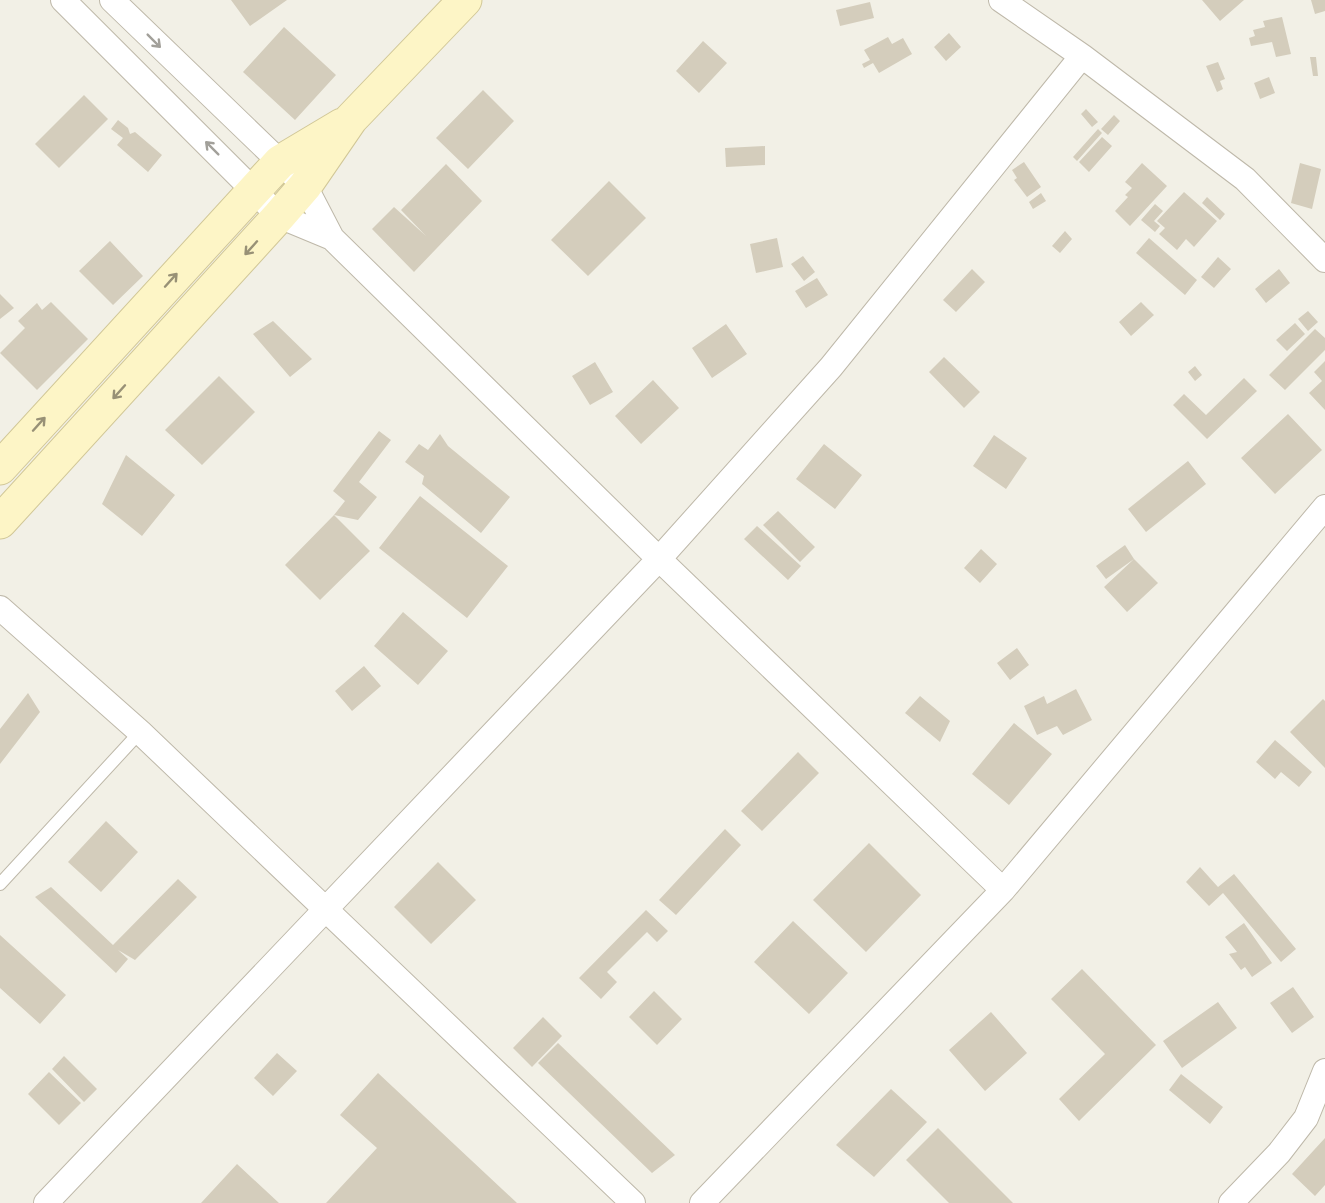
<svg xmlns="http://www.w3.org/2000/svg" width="1325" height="1203" font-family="Lato,sans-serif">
  <rect width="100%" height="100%" fill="#f2f0e6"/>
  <!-- building -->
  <path fill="#d4cdbc" d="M 231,0 L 287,0 L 250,26 Z
    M 1202,0 L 1244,0 L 1220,21 Z
    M 1311,0 L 1325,0 L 1325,11 L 1315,14 Z
    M 870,2 L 874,18 L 840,26 L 836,10 Z
    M 1282,17 L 1291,54 L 1276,57 L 1272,42 L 1251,46 L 1249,38 L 1255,36 L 1253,30 L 1265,27 L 1263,21 Z
    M 284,27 L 336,75 L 295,120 L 243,72 Z
    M 949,33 L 961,47 L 946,61 L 934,47 Z
    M 888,37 L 892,44 L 903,38 L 912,54 L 879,73 L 873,63 L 864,68 L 862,64 L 870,60 L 864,50 Z
    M 703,41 L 727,63 L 699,93 L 676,71 Z
    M 1310,57 L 1316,57 L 1318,76 L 1313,76 Z
    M 1218,62 L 1225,79 L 1220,81 L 1223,89 L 1217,92 L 1206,66 Z
    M 1269,77 L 1275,93 L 1260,99 L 1254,83 Z
    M 483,90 L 514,121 L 468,169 L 436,138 Z
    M 84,95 L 108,119 L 59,168 L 35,144 Z
    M 1086,109 L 1098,122 L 1092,127 L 1081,114 Z
    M 1114,115 L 1120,121 L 1108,135 L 1101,129 Z
    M 118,120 L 128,128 L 130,134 L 135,132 L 162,155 L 148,172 L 117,145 L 123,138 L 111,129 Z
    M 1098,129 L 1102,133 L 1077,161 L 1073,157 Z
    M 1102,137 L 1112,146 L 1089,172 L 1079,162 Z
    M 765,146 L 765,165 L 726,167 L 725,148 Z
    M 1024,162 L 1041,187 L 1027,197 L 1014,180 L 1017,178 L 1012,170 Z
    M 1142,163 L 1167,186 L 1130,226 L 1115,211 L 1128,197 L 1125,195 L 1132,188 L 1125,182 Z
    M 1300,163 L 1321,169 L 1312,209 L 1291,203 Z
    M 446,164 L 482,201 L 414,272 L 372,229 L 394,207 L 426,236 L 401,210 Z
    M 609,181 L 646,218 L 588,276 L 551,240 Z
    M 1184,192 L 1217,221 L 1194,247 L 1186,239 L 1177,250 L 1159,234 L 1165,228 L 1157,221 Z
    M 1041,193 L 1046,201 L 1033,209 L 1029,202 Z
    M 1207,197 L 1225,214 L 1220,220 L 1202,203 Z
    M 1155,204 L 1163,211 L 1154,221 L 1160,226 L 1155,232 L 1141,220 Z
    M 1065,231 L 1072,239 L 1060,253 L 1052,246 Z
    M 777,238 L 783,267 L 756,273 L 750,244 Z
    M 1149,238 L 1197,280 L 1185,295 L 1136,253 Z
    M 110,241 L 143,276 L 113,305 L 79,271 Z
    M 803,256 L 815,272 L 804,281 L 791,264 Z
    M 1218,257 L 1231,269 L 1214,288 L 1201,277 Z
    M 972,269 L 985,282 L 956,312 L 943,300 Z
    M 1279,269 L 1290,283 L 1266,303 L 1255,289 Z
    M 817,278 L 828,295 L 806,308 L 795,291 Z
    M 0,294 L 14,308 L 0,319 Z
    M 51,302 L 88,339 L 37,390 L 0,353 L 25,328 L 18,321 L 37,303 L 42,310 Z
    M 1141,302 L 1154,315 L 1131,336 L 1119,322 Z
    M 1308,311 L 1318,322 L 1308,331 L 1298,319 Z
    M 273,321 L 312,359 L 290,377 L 253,334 Z
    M 1295,323 L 1305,334 L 1287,351 L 1276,340 Z
    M 726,324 L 747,354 L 712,378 L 692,348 Z
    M 1315,329 L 1325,338 L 1325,350 L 1285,390 L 1269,375 Z
    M 944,357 L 980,392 L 964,408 L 929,372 Z
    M 1325,361 L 1325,410 L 1309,393 L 1322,381 L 1314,372 Z
    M 595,362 L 613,392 L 590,405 L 572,376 Z
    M 1195,366 L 1202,375 L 1195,381 L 1188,372 Z
    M 219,376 L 255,412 L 202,465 L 165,430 Z
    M 1244,378 L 1257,391 L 1207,439 L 1173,405 L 1184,394 L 1206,415 Z
    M 653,380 L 679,408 L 641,444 L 615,416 Z
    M 1288,414 L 1322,450 L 1275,494 L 1241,458 Z
    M 379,431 L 391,440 L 359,482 L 377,497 L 358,520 L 334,515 L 345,501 L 333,491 Z
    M 440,434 L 448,446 L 510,497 L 481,533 L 422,484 L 424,476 L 405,462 L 419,444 L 428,450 Z
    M 994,435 L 1027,458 L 1006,489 L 973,466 Z
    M 824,444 L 862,475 L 835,509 L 796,479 Z
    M 126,455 L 175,495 L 142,536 L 102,504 Z
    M 1188,461 L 1206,484 L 1146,532 L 1128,509 Z
    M 420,496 L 508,566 L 467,618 L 379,548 Z
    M 778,511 L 815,547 L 800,562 L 763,525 Z
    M 334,515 L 370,551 L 320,600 L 285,565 Z
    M 757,526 L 801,566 L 788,580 L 744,539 Z
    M 1125,545 L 1134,559 L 1106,579 L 1096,566 Z
    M 981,549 L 997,564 L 980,583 L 964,568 Z
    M 1134,559 L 1158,583 L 1127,612 L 1104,587 Z
    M 403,612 L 448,651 L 418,685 L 374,646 Z
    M 1017,648 L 1029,665 L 1010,680 L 997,663 Z
    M 364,666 L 381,686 L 352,711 L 335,691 Z
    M 1076,689 L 1092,720 L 1063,735 L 1057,726 L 1037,735 L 1024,706 L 1044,696 L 1047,704 Z
    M 28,693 L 40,712 L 0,764 L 0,729 Z
    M 920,696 L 950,721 L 940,742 L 905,713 Z
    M 1323,699 L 1325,701 L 1325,768 L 1290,732 Z
    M 1014,723 L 1052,754 L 1009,805 L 972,774 Z
    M 1275,740 L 1312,772 L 1299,787 L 1281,772 L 1275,779 L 1256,762 Z
    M 798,752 L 819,773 L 762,831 L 741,811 Z
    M 106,821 L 138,852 L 101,892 L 68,862 Z
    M 725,829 L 741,845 L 676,915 L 659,900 Z
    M 869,843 L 921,895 L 866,952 L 813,900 Z
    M 438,862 L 476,900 L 431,944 L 394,907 Z
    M 1200,867 L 1218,887 L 1234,874 L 1296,949 L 1281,962 L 1223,893 L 1209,906 L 1186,882 Z
    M 178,879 L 197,897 L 135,960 L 118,950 L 128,959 L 116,973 L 35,897 L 51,887 L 113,945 Z
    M 646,910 L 668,931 L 657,942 L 647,932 L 607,972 L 617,982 L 601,999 L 579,978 Z
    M 793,921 L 848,973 L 809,1014 L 754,962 Z
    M 1244,923 L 1272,963 L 1252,977 L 1245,967 L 1241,970 L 1229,954 L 1237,952 L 1225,937 Z
    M 0,935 L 66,995 L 40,1024 L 0,988 Z
    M 1082,969 L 1156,1045 L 1079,1121 L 1059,1099 L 1105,1054 L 1051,999 Z
    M 1293,987 L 1314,1017 L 1292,1033 L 1270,1003 Z
    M 654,991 L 682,1019 L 657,1045 L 629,1017 Z
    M 1218,1002 L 1237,1028 L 1182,1068 L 1163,1041 Z
    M 991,1012 L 1027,1053 L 985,1091 L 949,1050 Z
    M 543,1017 L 562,1036 L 532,1067 L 513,1048 Z
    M 558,1043 L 675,1155 L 652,1173 L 538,1063 Z
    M 277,1053 L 297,1071 L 273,1096 L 254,1078 Z
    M 64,1056 L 97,1089 L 84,1102 L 52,1069 Z
    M 49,1072 L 81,1103 L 59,1125 L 28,1094 Z
    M 378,1073 L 517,1203 L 326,1203 L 377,1148 L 340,1115 Z
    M 1181,1074 L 1223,1107 L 1210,1124 L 1169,1090 Z
    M 891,1089 L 927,1122 L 874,1177 L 836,1145 Z
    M 938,1128 L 1013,1203 L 949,1203 L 906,1160 Z
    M 1325,1138 L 1325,1185 L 1315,1196 L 1292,1174 Z
    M 237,1164 L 279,1203 L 201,1203 Z"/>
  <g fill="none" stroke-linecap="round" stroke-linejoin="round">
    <defs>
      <path id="lane" d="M 0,884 L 140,732"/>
      <path id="street" d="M 63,0 L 279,216 L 332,238
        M 112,0 L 305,186 L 332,238 L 659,559 L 1003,890 L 702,1203
        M 1001,0 L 1082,56 L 1245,179 L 1325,260
        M 0,608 L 140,732 L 633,1203
        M 1003,890 L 1325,507
        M 46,1203 L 659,559 L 831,367 L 1082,56
        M 1231,1203 L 1279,1153 L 1306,1118 L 1325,1071"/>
      <path id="secondary" d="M 0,468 L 280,162 L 342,125
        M 0,522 L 279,216 L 305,186 L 351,119 L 465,0"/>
    </defs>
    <!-- lane casing -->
    <use href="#lane" stroke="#beb8a9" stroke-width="14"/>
    <!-- street casing -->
    <use href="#street" stroke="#beb8a9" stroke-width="26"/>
    <!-- secondary casing -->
    <use href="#secondary" stroke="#d1c797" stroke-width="35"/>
    <!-- lane -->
    <use href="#lane" stroke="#fff" stroke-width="12"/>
    <!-- street -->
    <use href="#street" stroke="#fff" stroke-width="24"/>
    <!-- secondary -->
    <use href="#secondary" stroke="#fdf5c6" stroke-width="33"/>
  </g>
  <!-- one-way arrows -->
  <defs><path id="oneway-shaft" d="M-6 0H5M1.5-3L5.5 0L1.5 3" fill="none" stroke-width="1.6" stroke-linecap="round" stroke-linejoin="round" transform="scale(1.5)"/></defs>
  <g stroke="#a2a09a">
    <use href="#oneway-shaft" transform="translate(154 41) rotate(45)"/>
    <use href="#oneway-shaft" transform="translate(212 148) rotate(-135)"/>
  </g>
  <g stroke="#989176">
    <use href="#oneway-shaft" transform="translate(251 248) rotate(132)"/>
    <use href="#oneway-shaft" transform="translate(171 280) rotate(-48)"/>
    <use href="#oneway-shaft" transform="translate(119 392) rotate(132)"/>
    <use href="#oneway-shaft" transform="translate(39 424) rotate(-48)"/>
  </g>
</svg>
